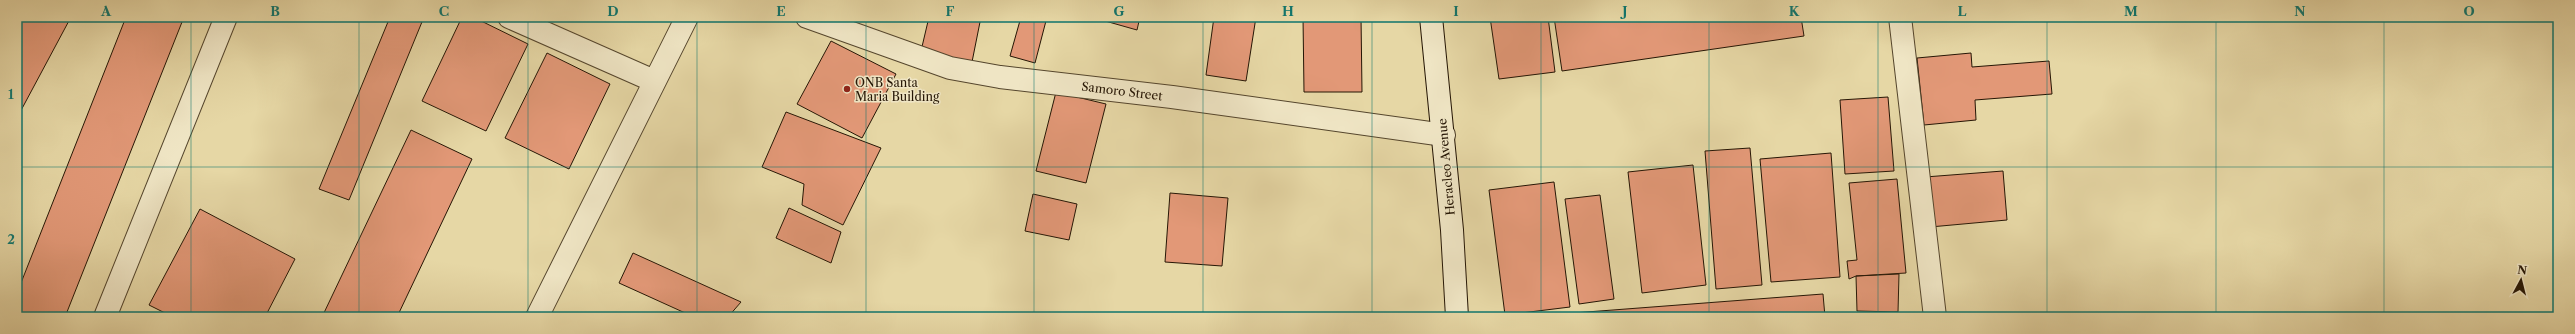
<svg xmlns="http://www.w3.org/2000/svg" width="2575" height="334" font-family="'Libre Caslon Text',serif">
  <rect width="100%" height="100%" fill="#e6d7a5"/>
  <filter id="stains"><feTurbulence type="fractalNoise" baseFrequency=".005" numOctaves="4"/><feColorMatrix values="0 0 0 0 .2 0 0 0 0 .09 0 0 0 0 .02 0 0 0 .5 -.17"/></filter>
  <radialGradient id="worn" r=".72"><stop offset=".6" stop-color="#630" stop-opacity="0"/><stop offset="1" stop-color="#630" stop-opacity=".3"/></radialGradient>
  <!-- building -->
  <path fill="#e29877" stroke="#251605" d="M 17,17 L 71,17 L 18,116 L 17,115 Z
    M 126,17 L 184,17 L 65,317 L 31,317 L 17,311 L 17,293 Z
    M 390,17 L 424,17 L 349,200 L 319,189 Z
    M 462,17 L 473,17 L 528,44 L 486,131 L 422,101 Z
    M 929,17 L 981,17 L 972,62 L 921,51 Z
    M 1021,17 L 1047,17 L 1035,63 L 1010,56 Z
    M 1091,17 L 1140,17 L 1137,30 Z
    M 1214,17 L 1256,17 L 1246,81 L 1206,75 Z
    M 1303,17 L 1361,17 L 1362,92 L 1304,92 Z
    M 1490,17 L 1548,17 L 1555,72 L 1499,79 Z
    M 1554,17 L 1801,17 L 1804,36 L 1562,71 Z
    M 831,41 L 896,74 L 862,138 L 797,104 Z
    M 547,53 L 610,84 L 569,169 L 505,138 Z
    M 1971,53 L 1972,67 L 2049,61 L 2052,94 L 1975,100 L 1976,120 L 1924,125 L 1917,58 Z
    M 1056,92 L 1106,104 L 1086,183 L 1036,171 Z
    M 1888,97 L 1894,171 L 1845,174 L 1840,100 Z
    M 786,112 L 881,148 L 843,225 L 802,205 L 804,184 L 762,167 Z
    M 411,130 L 472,159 L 397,317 L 322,317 Z
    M 1750,148 L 1762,285 L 1716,289 L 1705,151 Z
    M 1831,153 L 1840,277 L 1771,282 L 1760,159 Z
    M 1693,165 L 1706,285 L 1642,293 L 1628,172 Z
    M 2003,171 L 2007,220 L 1930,227 L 1925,177 Z
    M 1897,179 L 1906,273 L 1856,276 L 1849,279 L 1847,261 L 1857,260 L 1849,183 Z
    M 1554,182 L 1570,307 L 1505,315 L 1489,190 Z
    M 1170,193 L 1228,198 L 1222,266 L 1165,262 Z
    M 1033,194 L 1077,204 L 1069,240 L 1025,231 Z
    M 1600,195 L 1614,299 L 1579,304 L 1565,199 Z
    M 789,208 L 841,232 L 831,263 L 776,238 Z
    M 200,209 L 295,259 L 265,317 L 173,317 L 149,305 Z
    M 633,253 L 741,302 L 728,317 L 694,317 L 619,283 Z
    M 1899,274 L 1898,312 L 1857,311 L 1856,276 Z
    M 1823,294 L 1825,317 L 1521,317 Z
    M 1898,312 L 1899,317 L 1839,317 Z
    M 1159,315 L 1176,317 L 1159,317 Z"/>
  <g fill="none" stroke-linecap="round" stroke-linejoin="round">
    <defs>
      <path id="street" d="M 509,17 L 654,81
        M 807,17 L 950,68 L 1000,77 L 1172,97 L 1444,135
        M 1900,17 L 1935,317
        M 105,317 L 226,17
        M 537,317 L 687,17"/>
      <path id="secondary" d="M 1431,17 L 1452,230 L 1457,317"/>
    </defs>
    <!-- street casing -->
    <use href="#street" stroke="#55462d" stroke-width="24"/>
    <!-- secondary casing -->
    <use href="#secondary" stroke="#251605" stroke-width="24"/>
    <!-- street -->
    <use href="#street" stroke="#efe5c4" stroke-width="22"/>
    <!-- secondary -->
    <use href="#secondary" stroke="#efe5c4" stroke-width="22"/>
  </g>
  <!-- grid -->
  <path fill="none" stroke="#0f766e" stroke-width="1" stroke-opacity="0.55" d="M 191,17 L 191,317M 359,17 L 359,317M 528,17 L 528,317M 697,17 L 697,317M 866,17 L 866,317M 1034,17 L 1034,317M 1203,17 L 1203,317M 1372,17 L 1372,317M 1541,17 L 1541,317M 1709,17 L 1709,317M 1878,17 L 1878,317M 2047,17 L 2047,317M 2216,17 L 2216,317M 2384,17 L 2384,317M 17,167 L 2558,167"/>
  <!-- markers -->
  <circle fill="#8f2418" stroke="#efe5c4" stroke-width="1.5" cx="847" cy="89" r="4"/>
  <g text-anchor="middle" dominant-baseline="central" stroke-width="3" stroke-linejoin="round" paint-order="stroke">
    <!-- poi labels -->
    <g font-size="12" fill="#251605" stroke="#efe5c4" text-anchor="start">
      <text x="855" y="82">ONB Santa<tspan x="855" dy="14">Maria Building</tspan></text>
    </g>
    <!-- street labels -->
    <g font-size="12" fill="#251605" stroke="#efe5c4">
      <text transform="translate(1122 91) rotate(7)">Samoro Street</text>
      <text transform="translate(1446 167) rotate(-95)">Heracleo Avenue</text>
    </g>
  </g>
  <!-- margin -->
  <rect width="2575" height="334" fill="none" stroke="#e6d7a5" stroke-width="44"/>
  <!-- north arrow -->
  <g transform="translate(2521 280) rotate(7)" stroke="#efe5c4" stroke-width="3" paint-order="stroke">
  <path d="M0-3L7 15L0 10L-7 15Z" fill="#251605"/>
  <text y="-6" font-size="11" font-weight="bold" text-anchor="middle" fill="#251605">N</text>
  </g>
  <rect x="22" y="22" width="2531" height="290" fill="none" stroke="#0f766e" stroke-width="1.5"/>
  <g font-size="13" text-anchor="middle" font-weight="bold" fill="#0f766e">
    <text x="106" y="16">A</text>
    <text x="275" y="16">B</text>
    <text x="444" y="16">C</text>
    <text x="613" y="16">D</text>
    <text x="781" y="16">E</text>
    <text x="950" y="16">F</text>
    <text x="1119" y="16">G</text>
    <text x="1288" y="16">H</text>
    <text x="1456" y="16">I</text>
    <text x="1625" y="16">J</text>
    <text x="1794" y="16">K</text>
    <text x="1962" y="16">L</text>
    <text x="2131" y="16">M</text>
    <text x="2300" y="16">N</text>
    <text x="2469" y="16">O</text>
    <text x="11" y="99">1</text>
    <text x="11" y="244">2</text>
  </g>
  <rect width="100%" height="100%" filter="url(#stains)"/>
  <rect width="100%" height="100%" fill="url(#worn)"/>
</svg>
